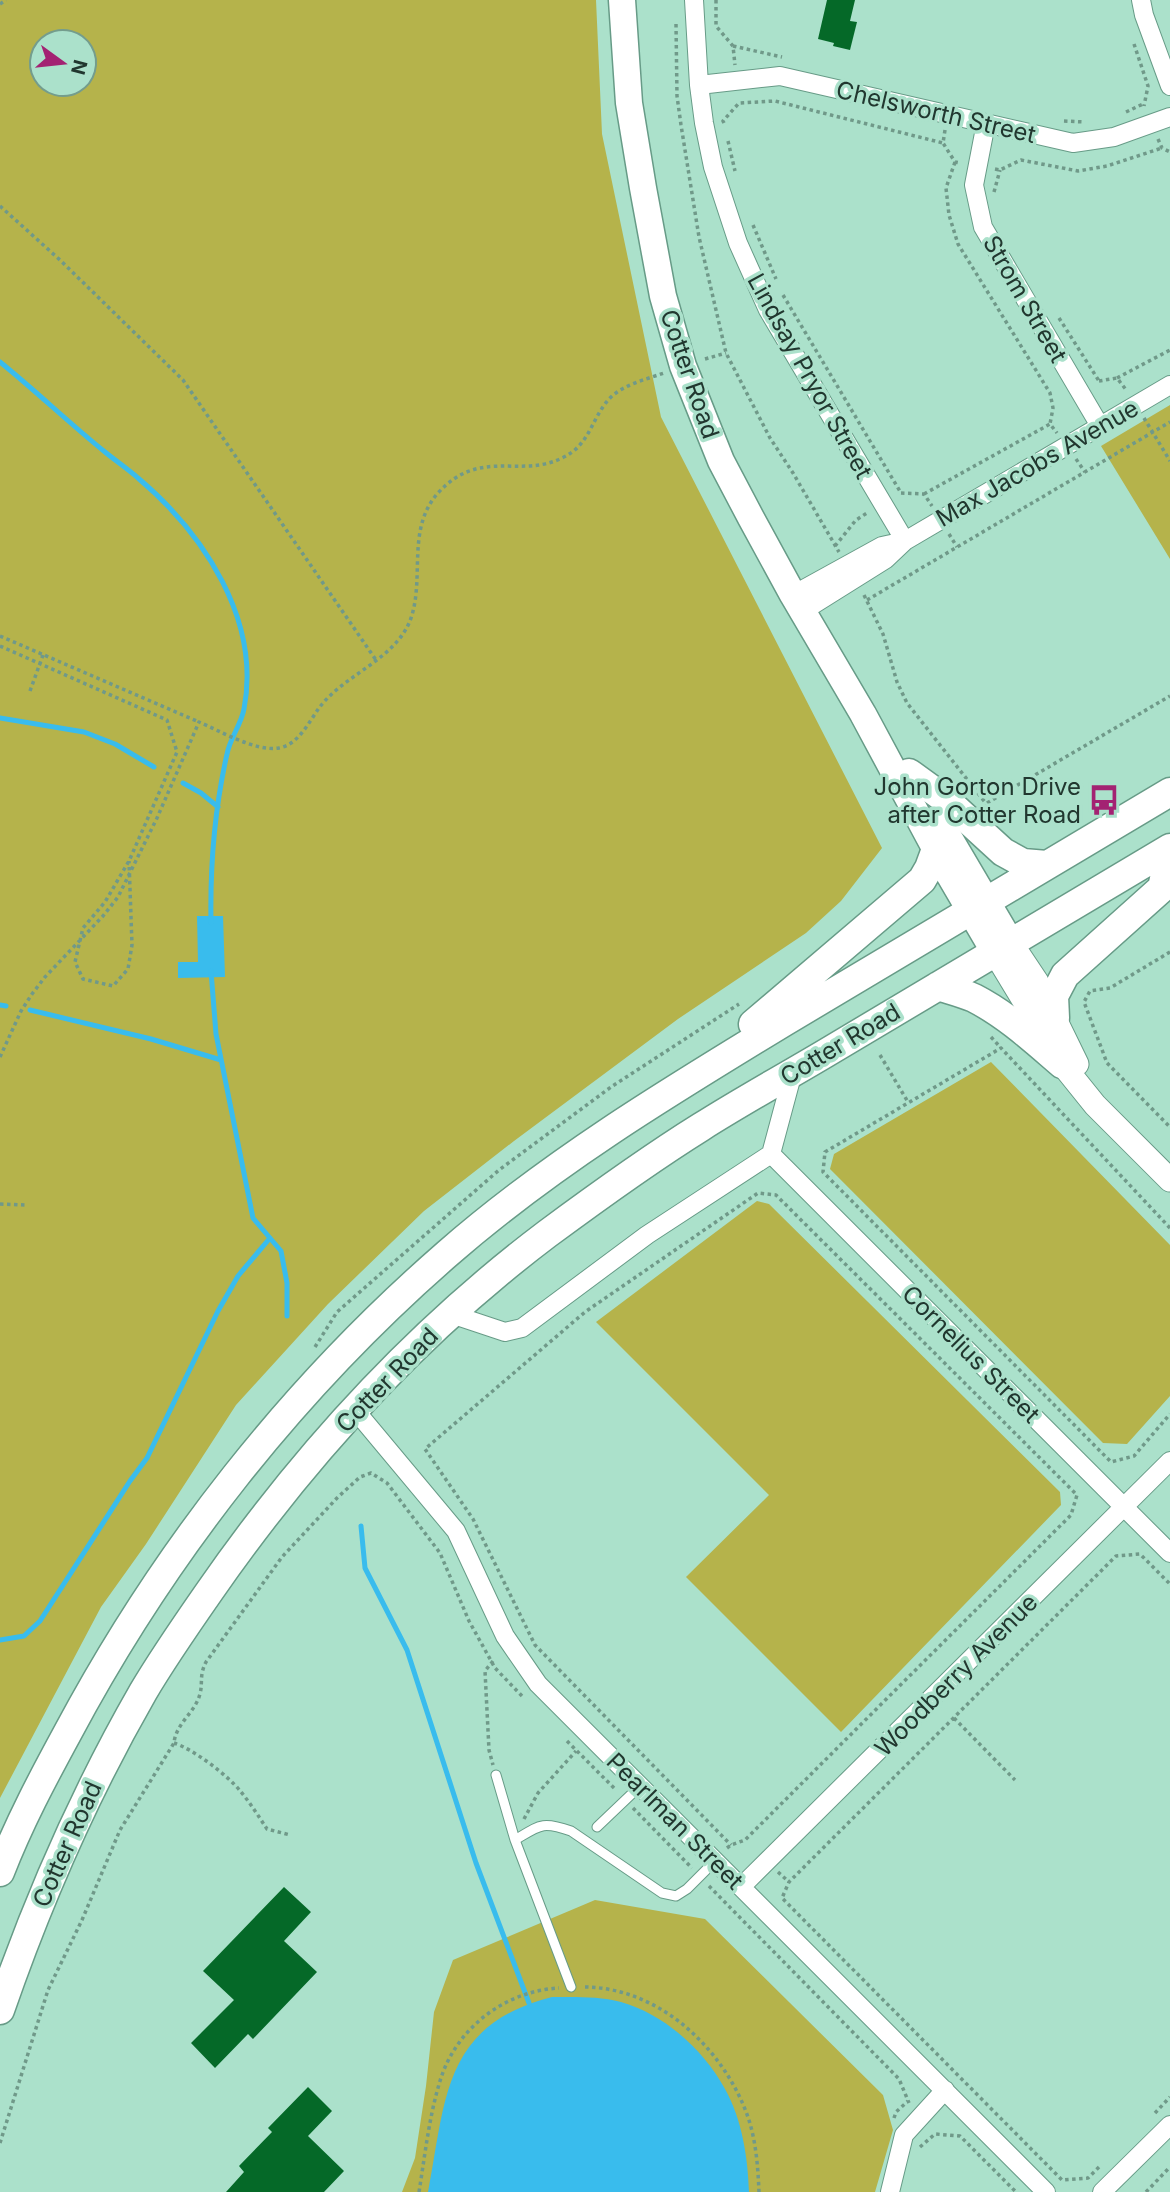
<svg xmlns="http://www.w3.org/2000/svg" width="1170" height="2192" font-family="Inter,sans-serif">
  <rect width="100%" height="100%" fill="#abe1cb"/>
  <!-- green -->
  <path fill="#b5b34b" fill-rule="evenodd" d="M 0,0 L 596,0 L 602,134 L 661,417 L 882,848 L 841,901 L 806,933 L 678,1019 L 514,1141 L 424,1211 L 328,1304 L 236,1405 L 146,1544 L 101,1607 L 0,1798 ZM 42,42 L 84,42 L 84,84 L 42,84 Z
    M 1170,405 L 1170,559 L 1101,446 Z
    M 991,1062 L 1170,1245 L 1170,1396 L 1127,1444 L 1103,1443 L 830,1169 L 834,1154 Z
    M 757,1201 L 769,1204 L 1060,1492 L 1061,1505 L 841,1732 L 686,1577 L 769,1495 L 596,1322 Z
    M 595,1900 L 705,1919 L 883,2095 L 893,2130 L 875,2192 L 402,2192 L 415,2158 L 426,2086 L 434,2012 L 453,1960 Z"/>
  <!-- water -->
  <path fill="#39bced" d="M 197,916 L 223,916 L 225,977 L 178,978 L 178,962 L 198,962 Z
    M 552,1997 C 575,1997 598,1996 621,2002 C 664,2014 704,2050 725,2089 C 742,2119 748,2158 749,2192 L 428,2192 C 446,2098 443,2025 552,1997 Z"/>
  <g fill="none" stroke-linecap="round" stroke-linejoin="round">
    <!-- stream -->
    <path stroke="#39bced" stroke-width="5" d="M 0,362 C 36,391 69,423 105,452 C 116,461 128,469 138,478 C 204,534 261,620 244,709 C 241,725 230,738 227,754 C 215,807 210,868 211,923
      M 0,718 L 84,732 L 115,744 L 154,767
      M 183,783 L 201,793 L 218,807
      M 211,971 L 216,1034 L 253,1218 L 281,1251 L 287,1283 L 287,1316
      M 0,1005 L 6,1006
      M 30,1010 L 151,1039 L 221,1060
      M 361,1526 L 365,1568 L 407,1650 L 476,1863 L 529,2003
      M 0,1640 L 24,1636 L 40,1621 L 130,1481 L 147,1458 L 218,1311 L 238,1276 L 270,1238"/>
  </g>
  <!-- building -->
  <path fill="#056928" d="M 827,0 L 855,0 L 850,21 L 857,22 L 850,50 L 833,46 L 834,43 L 818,39 Z
    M 284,1887 L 311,1912 L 284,1941 L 317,1972 L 253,2039 L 248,2034 L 215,2068 L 191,2043 L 234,2000 L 203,1971 Z
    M 308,2087 L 332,2111 L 308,2136 L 344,2171 L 324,2192 L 226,2192 L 244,2172 L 239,2166 L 272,2132 L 268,2128 Z"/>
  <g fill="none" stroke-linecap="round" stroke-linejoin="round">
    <defs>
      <path id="service" d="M 496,1775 L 515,1840 L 571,1987
        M 597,1827 L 640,1786
        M 515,1840 C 540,1825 542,1821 571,1831 L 662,1893 L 676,1896 L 687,1889 L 715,1861"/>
      <path id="minor" d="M 694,0 L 699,85 L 704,123 L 713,167 L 738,243 L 768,310 L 905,541
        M 1141,0 L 1144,15 L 1170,86
        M 699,85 L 780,76 L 1073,143 L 1114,137 L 1170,117
        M 986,123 L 974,185 L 983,227 L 1100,426
        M 793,595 L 882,546 L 905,541
        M 803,611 L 886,559 L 905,541 L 1170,385
        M 771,1154 L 1170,1553
        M 451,1314 L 505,1332 L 522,1328 L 647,1235 L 771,1154 L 793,1072
        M 355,1410 L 456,1531 L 505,1636 L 538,1684 L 1046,2192
        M 741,1887 L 1170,1461
        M 890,2192 L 904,2135 L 945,2090
        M 1102,2192 L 1170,2125"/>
      <path id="tertiary" d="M 1011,943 L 1037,982 L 1077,1064
        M 995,953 L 1062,1064 L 1095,1105 L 1170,1180"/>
      <path id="secondary" d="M 622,0 L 629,103 L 643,188 L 663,296 L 683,366 L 721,461 L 751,518 L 793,595 L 863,714 L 950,876 L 995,953
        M 941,824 L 1011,943"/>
      <path id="primary" d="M 909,773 L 945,799 L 1003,852 L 1023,863 L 1047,865
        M 938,986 C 950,990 963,993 974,998 C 1007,1015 1034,1040 1062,1064
        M 1055,1018 L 1054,996 L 1065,975 L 1162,888 L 1170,852
        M 753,1024 L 922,880 L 929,868 L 936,849
        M 0,1872 C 19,1823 43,1778 68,1732 C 164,1552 293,1388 447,1254 C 550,1164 667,1093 784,1022 C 912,945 1041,869 1170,792
        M 0,2010 C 38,1900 85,1793 143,1692 C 163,1658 186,1625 209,1592 C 302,1458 416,1333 547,1234 C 597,1197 648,1160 701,1127 C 742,1101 784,1078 826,1053 C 940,984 1055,916 1170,848"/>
    </defs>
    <!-- service casing -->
    <use href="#service" stroke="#679b87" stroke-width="11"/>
    <!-- minor casing -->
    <use href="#minor" stroke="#679b87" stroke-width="20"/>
    <!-- tertiary casing -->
    <use href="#tertiary" stroke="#679b87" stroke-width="25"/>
    <!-- secondary casing -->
    <use href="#secondary" stroke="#679b87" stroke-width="29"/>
    <!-- primary casing -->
    <use href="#primary" stroke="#679b87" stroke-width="31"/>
    <!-- path -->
    <path stroke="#709989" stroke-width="3.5" stroke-dasharray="3.5 3.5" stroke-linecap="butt" d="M 716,0 L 716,26 L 733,46 L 735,65
      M 0,4 L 6,0
      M 676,24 L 677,96 L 681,125 L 699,237 L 726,353 L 770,438 L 793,473 L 839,552
      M 1134,44 L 1148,86 L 1144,106
      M 733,46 L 782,57
      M 1126,112 L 1143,104
      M 1064,121 L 1085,122
      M 724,123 L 723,121 L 739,103 L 775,101 L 943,143
      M 945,130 L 943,143 L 955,162 L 960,163
      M 1158,139 L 1162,148 L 1170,152
      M 728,141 L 735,171
      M 955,162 L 946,188 L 949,215 L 958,244 L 1050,393 L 1053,408 L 1050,424
      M 995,169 L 1000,170 L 1021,160 L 1078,171 L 1107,166 L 1162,148
      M 994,192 L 1000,170
      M 0,206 L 60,260 L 183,380 L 376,660
      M 753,225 L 776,279
      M 783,295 L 901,493
      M 1059,318 L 1099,381
      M 705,359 L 726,353
      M 1117,378 L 1170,350
      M 1099,381 L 1117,378 L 1127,391
      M 1144,418 L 1170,461
      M 1076,459 L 1085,472
      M 901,493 L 924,494 L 932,506
      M 924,494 L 1050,424 L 1057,433
      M 949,534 L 957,547
      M 835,546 L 856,520 L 867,513
      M 864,595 L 883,634 L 897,682 L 907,703 L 988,806
      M 867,600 L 1170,422
      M 0,636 L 199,722
      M 0,646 L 167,720 L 177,752 L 129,861 L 105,902 L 83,928 L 75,962 L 83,979 L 113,986 L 128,969 L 132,945 L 129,861
      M 30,691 L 43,655
      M 987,803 L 1170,696
      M 1170,952 L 1110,988 L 1090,991 L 1084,1002 L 1107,1063 L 1170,1127
      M 991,1037 L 1001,1048
      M 880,1055 L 908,1102
      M 0,1057 L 21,1011 L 32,994 L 45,977 L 103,916 L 118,897 L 157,818 L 199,722 C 220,731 256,752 279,748 C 298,745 309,722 319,708 C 345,673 399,659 412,615 C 424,574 407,528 438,493 C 480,447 519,479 562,458 C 591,445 591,417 611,397 C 625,384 647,379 664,373
      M 0,1204 L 25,1205
      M 1170,1228 L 1001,1048 L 825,1152 L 823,1172 L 1111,1462 L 1134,1456 L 1170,1414
      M 315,1347 L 337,1312 L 499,1170 L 611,1087 L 739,1004
      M 493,1661 L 485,1671 L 489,1750 L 493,1765
      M 954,1718 L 1015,1780
      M 567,1741 L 616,1790
      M 174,1743 C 193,1749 229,1776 241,1792 C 251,1804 259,1817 267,1829 L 290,1835
      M 633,1808 L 692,1868
      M 524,1819 L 538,1793 L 576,1751
      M 727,1848 L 731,1845 L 745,1840 L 1071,1515 L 1077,1495 L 776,1195 L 758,1193 L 585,1312 L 425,1449 L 473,1519 L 535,1645 L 731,1845
      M 778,1872 L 789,1882
      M 709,1886 L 899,2079 L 909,2103
      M 585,1987 C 660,1988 724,2049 748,2117 C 756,2141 758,2167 759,2192
      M 1155,2113 L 1170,2097
      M 894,2118 L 896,2112 L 908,2101
      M 0,2143 L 48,1990 L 82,1920 L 120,1830 L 174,1743 C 176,1723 195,1713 200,1694 C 203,1682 199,1676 206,1662 L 282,1557 L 337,1498 L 360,1477 L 371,1473 L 387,1483 L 440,1553 L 469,1621 L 495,1668 L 522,1696
      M 920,2147 L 935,2134 L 960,2136 L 1016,2192
      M 1099,2167 L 1088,2178 L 1062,2180 L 782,1898 L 789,1882 L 1116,1556 L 1140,1554 L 1170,1584
      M 419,2192 C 425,2155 429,2117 440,2081 C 456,2028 505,1991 559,1988
      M 1146,2192 L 1170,2167"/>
    <!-- service -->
    <use href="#service" stroke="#fff" stroke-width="9"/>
    <!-- minor -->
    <use href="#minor" stroke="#fff" stroke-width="18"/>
    <!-- tertiary -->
    <use href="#tertiary" stroke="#fff" stroke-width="23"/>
    <!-- secondary -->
    <use href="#secondary" stroke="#fff" stroke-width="26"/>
    <!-- primary -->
    <use href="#primary" stroke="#fff" stroke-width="28"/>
  </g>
  <!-- icons -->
  <defs>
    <symbol id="bus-bare" viewBox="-9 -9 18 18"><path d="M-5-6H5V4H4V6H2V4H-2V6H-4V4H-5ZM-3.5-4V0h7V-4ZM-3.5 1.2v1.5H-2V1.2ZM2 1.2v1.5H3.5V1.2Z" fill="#a32272" stroke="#abe1cb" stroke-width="2.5" paint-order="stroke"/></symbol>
  </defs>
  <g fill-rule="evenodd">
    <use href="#bus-bare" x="1082" y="778" width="44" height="44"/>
  </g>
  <g text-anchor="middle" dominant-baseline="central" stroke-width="7" stroke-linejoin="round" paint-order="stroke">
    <!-- street labels -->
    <g font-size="24" fill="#21372f" stroke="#abe1cb">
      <text transform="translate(936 112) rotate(13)">Chelsworth Street</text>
      <text transform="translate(1025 299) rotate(60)">Strom Street</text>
      <text transform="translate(690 374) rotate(71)">Cotter Road</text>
      <text transform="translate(810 376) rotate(61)">Lindsay Pryor Street</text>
      <text transform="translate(1037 463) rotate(-30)">Max Jacobs Avenue</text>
      <text transform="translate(840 1044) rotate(-31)">Cotter Road</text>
      <text transform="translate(971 1354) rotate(45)">Cornelius Street</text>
      <text transform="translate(387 1380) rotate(-46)">Cotter Road</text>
      <text transform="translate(956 1675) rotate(-45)">Woodberry Avenue</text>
      <text transform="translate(675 1821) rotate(45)">Pearlman Street</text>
      <text transform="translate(67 1844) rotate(-66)">Cotter Road</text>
    </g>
    <!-- poi labels -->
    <g font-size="24" fill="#21372f" stroke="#abe1cb" text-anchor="end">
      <text x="1081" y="786">John Gorton Drive<tspan x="1081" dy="28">after Cotter Road</tspan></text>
    </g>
  </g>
  <!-- north arrow -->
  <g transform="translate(63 63) rotate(105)"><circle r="33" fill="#abe1cb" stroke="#749d8d" stroke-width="2"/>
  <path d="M0-5L12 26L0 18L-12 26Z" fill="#a32272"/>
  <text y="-10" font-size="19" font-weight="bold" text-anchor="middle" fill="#21372f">N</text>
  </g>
</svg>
